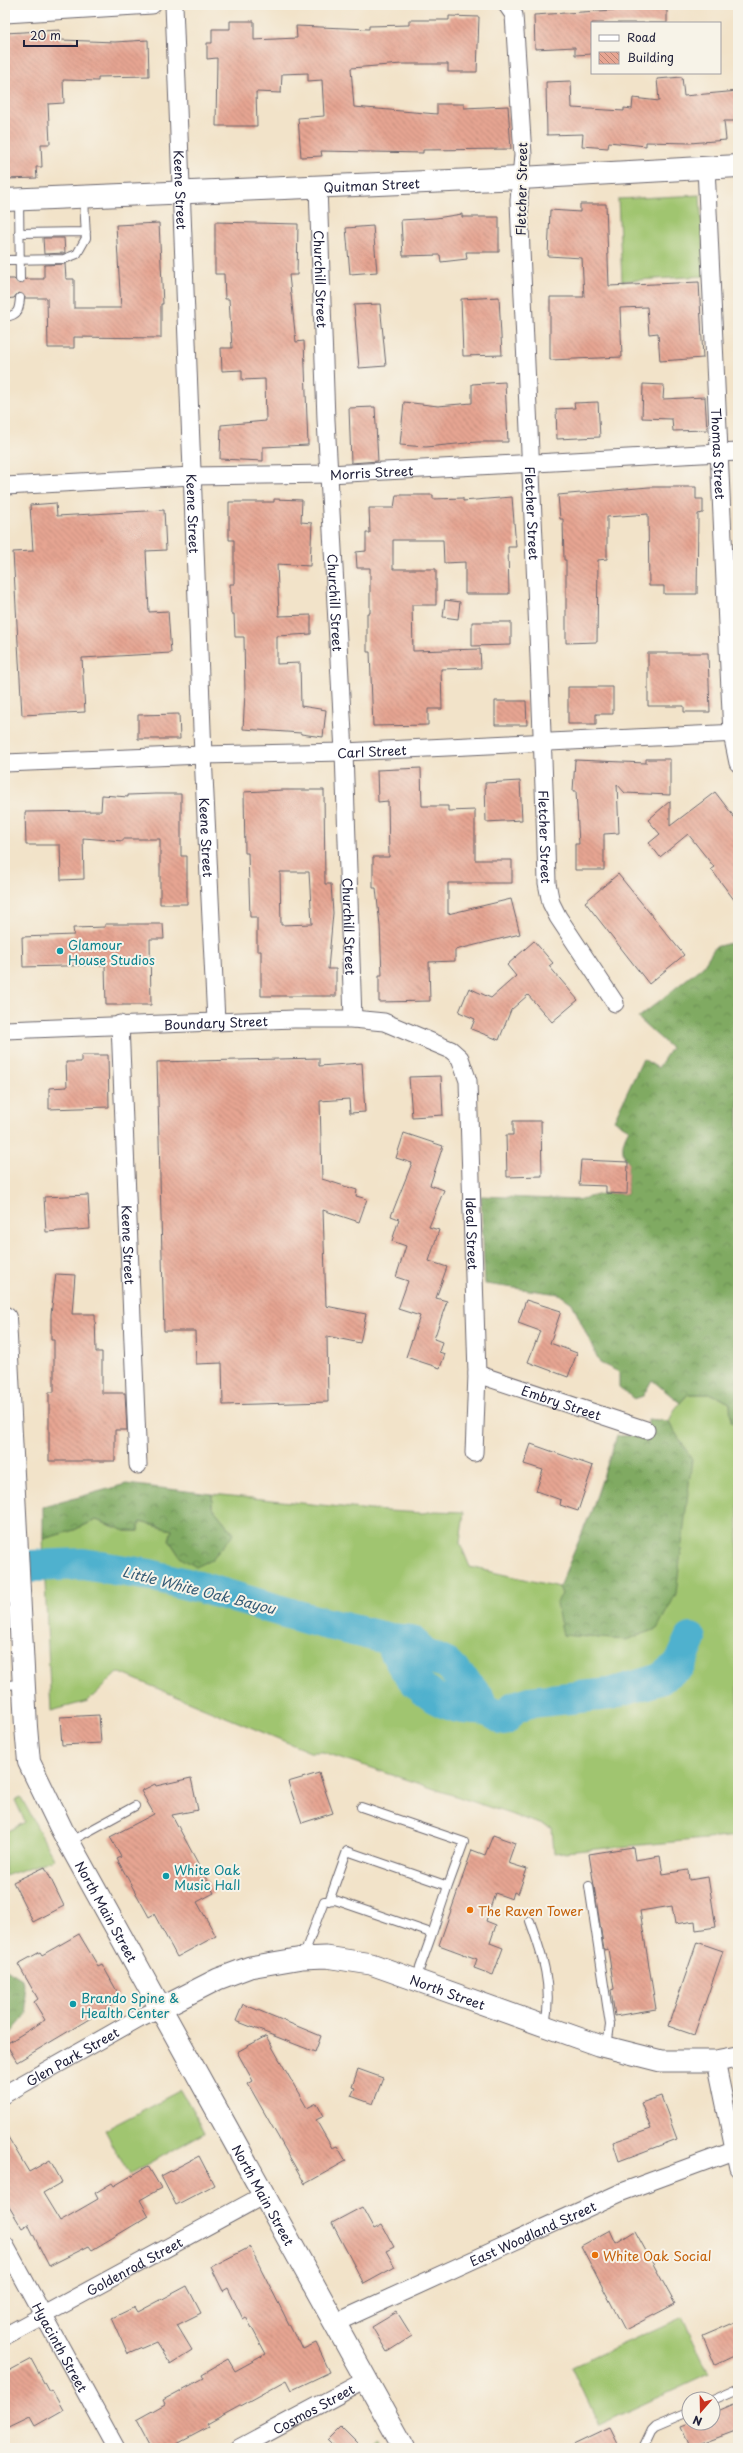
<svg xmlns="http://www.w3.org/2000/svg" width="743" height="2453" font-family="'Playpen Sans',sans-serif">
  <defs>
    <pattern id="forest-crowns" width="20" height="18" patternUnits="userSpaceOnUse"><rect width="20" height="18" fill="#80aa62"/><path d="M2 6a3 3 0 1 1 6 0M12 15a3 3 0 1 1 6 0" fill="none" stroke="#688a52"/></pattern>
    <pattern id="cemetery-stones" width="16" height="16" patternUnits="userSpaceOnUse"><rect width="16" height="16" fill="#a0c56f"/><path d="M2 7V4a2 2 0 0 1 4 0v3zM10 15v-3a2 2 0 0 1 4 0v3z" fill="#8aa961"/></pattern>
    <pattern id="building-back-hatch" width="6" height="6" patternUnits="userSpaceOnUse"><rect width="6" height="6" fill="#e6a592"/><path d="M-1 5l2 2M0 0l6 6M5-1l2 2" fill="none" stroke="#ba8678"/></pattern>
  </defs>
  <rect width="100%" height="100%" fill="#f7f3e8"/>
  <filter id="ink" filterUnits="userSpaceOnUse"><feTurbulence type="fractalNoise" baseFrequency=".025" numOctaves="2"/><feDisplacementMap in="SourceGraphic" scale="8" xChannelSelector="R" yChannelSelector="G"/><feConvolveMatrix kernelMatrix="1 2 1 2 8 2 1 2 1" color-interpolation-filters="sRGB"/></filter>
  <filter id="wash" filterUnits="userSpaceOnUse"><feTurbulence type="fractalNoise" baseFrequency=".012" numOctaves="4" result="noise"/><feDisplacementMap in="SourceGraphic" scale="16" xChannelSelector="R" yChannelSelector="G"/><feGaussianBlur stdDeviation="0.9" result="paint"/><feColorMatrix in="noise" values="0 0 0 0 0 0 0 0 0 0 0 0 0 0 0 0 0 1.4 0 .05"/><feComposite in="paint" operator="in"/></filter>
  <g filter="url(#wash)">
    <rect width="100%" height="100%" fill="#f2e3c9"/>
    <!-- grass -->
    <path fill="#a0c56f" stroke="#617455" d="M 700,195 L 705,276 L 622,281 L 618,199 Z
      M 688,1394 L 712,1394 L 730,1403 L 731,1422 L 738,1424 L 738,1836 L 554,1853 L 552,1828 L 323,1752 L 310,1752 L 118,1672 L 88,1701 L 51,1711 L 43,1539 L 74,1530 L 96,1520 L 126,1531 L 139,1531 L 140,1522 L 172,1530 L 169,1540 L 181,1558 L 234,1534 L 212,1507 L 212,1494 L 371,1510 L 423,1513 L 434,1511 L 464,1512 L 460,1543 L 470,1567 L 559,1587 L 562,1594 L 563,1635 L 626,1640 L 674,1431 L 669,1421 L 675,1409 Z
      M 21,1797 L 54,1859 L 5,1876 L 5,1833 L 25,1822 L 15,1800 Z
      M 181,2090 L 205,2132 L 129,2175 L 105,2130 Z
      M 682,2317 L 709,2374 L 599,2425 L 572,2367 Z"/>
    <!-- forest -->
    <path fill="url(#forest-crowns)" stroke="#51664e" d="M 738,941 L 738,1424 L 731,1422 L 730,1403 L 712,1394 L 688,1394 L 680,1403 L 652,1380 L 643,1396 L 634,1399 L 619,1387 L 619,1372 L 600,1363 L 572,1303 L 559,1294 L 485,1284 L 481,1196 L 577,1200 L 606,1193 L 627,1194 L 628,1162 C 619,1152 623,1139 629,1129 L 614,1120 L 643,1059 L 658,1068 L 671,1048 L 638,1018 L 703,966 L 715,947 Z
      M 648,1419 L 668,1421 L 692,1459 L 676,1594 L 657,1629 L 626,1640 L 563,1635 L 556,1603 L 562,1594 L 559,1587 L 591,1512 L 617,1436 L 648,1435 Z
      M 126,1484 L 212,1494 L 212,1507 L 234,1534 L 211,1560 L 196,1567 L 181,1558 L 169,1540 L 172,1530 L 140,1522 L 139,1531 L 126,1531 L 96,1520 L 74,1530 L 43,1539 L 43,1507 Z
      M 5,1968 L 22,1979 L 28,2013 L 5,2040 Z"/>
    <!-- cemetery -->
    <path fill="url(#cemetery-stones)" stroke="#617455" d="M 378,2438 L 383,2448 L 369,2448 Z"/>
    <g fill="none" stroke-linecap="round" stroke-linejoin="round">
      <!-- river -->
      <path stroke="#4fb1ce" stroke-width="32" d="M 5,1567 L 83,1564 L 150,1575 L 199,1587 L 319,1622 L 390,1639 C 402,1670 421,1696 454,1706 C 477,1713 480,1703 504,1720 L 514,1707 L 530,1702 L 610,1694 L 660,1679 L 680,1664 L 691,1639
        M 390,1639 L 411,1641 L 425,1654 L 447,1664 L 470,1687 L 485,1709"/>
    </g>
    <g id="blocks">
      <!-- building -->
      <path fill="url(#building-back-hatch)" fill-rule="evenodd" d="M 645,8 L 667,10 L 667,23 L 592,23 L 592,54 L 575,55 L 575,47 L 535,49 L 534,15 Z
        M 449,16 L 479,17 L 477,72 L 448,72 L 448,64 L 402,64 L 351,68 L 354,107 L 437,114 L 437,104 L 464,104 L 464,108 L 508,106 L 511,149 L 423,150 L 423,153 L 321,151 L 322,156 L 301,157 L 298,118 L 324,116 L 322,80 L 308,81 L 308,73 L 282,74 L 281,93 L 256,92 L 257,126 L 216,126 L 217,58 L 207,59 L 207,43 L 212,43 L 212,29 L 230,29 L 230,21 L 254,21 L 254,40 L 297,38 L 296,26 L 369,29 L 369,26 L 409,25 L 409,20 L 449,20 Z
        M 60,30 L 61,40 L 115,42 L 148,40 L 149,76 L 98,77 L 98,81 L 63,80 L 64,103 L 48,104 L 50,144 L 41,144 L 42,167 L 36,167 L 37,178 L 5,179 L 5,33 Z
        M 682,77 L 684,96 L 738,91 L 738,121 L 724,121 L 726,140 L 690,143 L 646,142 L 646,146 L 609,142 L 608,148 L 582,146 L 583,134 L 547,135 L 546,82 L 571,81 L 572,108 L 624,111 L 624,108 L 632,109 L 633,98 L 659,101 L 657,79 Z
        M 580,204 L 606,204 L 609,286 L 699,282 L 703,358 L 660,361 L 658,333 L 649,334 L 647,307 L 620,308 L 622,357 L 550,360 L 550,297 L 584,297 L 582,258 L 548,256 L 550,210 L 580,212 Z
        M 462,214 L 462,217 L 499,217 L 499,252 L 466,252 L 467,259 L 441,262 L 440,255 L 403,256 L 401,220 L 436,218 Z
        M 215,222 L 298,224 L 297,275 L 289,275 L 296,342 L 304,341 L 308,445 L 263,447 L 263,461 L 220,459 L 221,425 L 266,421 L 265,379 L 242,380 L 242,370 L 222,371 L 221,348 L 232,348 L 229,299 L 225,299 L 224,274 L 215,274 Z
        M 159,223 L 163,304 L 161,304 L 161,338 L 74,337 L 74,348 L 48,348 L 47,298 L 25,298 L 20,293 L 16,295 L 14,298 L 5,299 L 5,279 L 14,279 L 20,284 L 26,279 L 44,279 L 44,265 L 65,264 L 66,279 L 74,279 L 74,308 L 121,308 L 116,225 Z
        M 373,226 L 377,272 L 350,274 L 346,228 Z
        M 43,238 L 64,238 L 65,253 L 44,254 Z
        M 499,297 L 502,355 L 463,356 L 461,299 Z
        M 380,304 L 386,366 L 359,368 L 354,305 Z
        M 505,382 L 508,442 L 477,442 L 426,447 L 400,445 L 404,402 L 438,406 L 472,403 L 472,384 Z
        M 643,384 L 664,385 L 663,399 L 705,397 L 707,430 L 673,431 L 672,419 L 642,418 Z
        M 598,402 L 600,437 L 557,439 L 556,409 L 575,408 L 574,403 Z
        M 375,407 L 378,461 L 351,463 L 349,408 Z
        M 649,487 L 696,487 L 696,499 L 703,499 L 703,513 L 698,514 L 697,594 L 664,594 L 664,586 L 649,586 L 648,514 L 607,517 L 607,559 L 598,560 L 597,642 L 566,643 L 566,560 L 564,560 L 563,519 L 560,519 L 558,495 Z
        M 396,495 L 433,495 L 433,499 L 463,498 L 463,501 L 512,497 L 516,547 L 508,547 L 509,594 L 465,594 L 465,562 L 444,563 L 443,540 L 393,540 L 393,569 L 436,569 L 436,605 L 412,605 L 413,651 L 480,649 L 481,668 L 441,669 L 442,709 L 428,709 L 428,725 L 373,726 L 370,652 L 367,652 L 367,613 L 370,613 L 370,568 L 357,568 L 356,552 L 366,551 L 366,533 L 370,533 L 369,508 L 394,508 Z
        M 274,499 L 302,500 L 301,522 L 312,523 L 310,566 L 277,564 L 279,616 L 311,615 L 311,634 L 277,636 L 277,664 L 300,663 L 301,706 L 326,710 L 323,737 L 301,734 L 301,733 L 243,729 L 245,693 L 244,637 L 235,637 L 234,614 L 231,614 L 230,584 L 234,584 L 234,540 L 229,540 L 229,502 L 274,502 Z
        M 56,503 L 57,516 L 164,510 L 166,550 L 146,551 L 149,612 L 168,611 L 171,653 L 82,658 L 85,712 L 22,715 L 13,552 L 33,551 L 30,505 Z
        M 445,600 L 460,602 L 458,619 L 443,617 Z
        M 472,622 L 511,622 L 511,645 L 472,646 Z
        M 648,653 L 708,653 L 710,712 L 684,712 L 684,706 L 648,706 Z
        M 568,687 L 613,687 L 613,714 L 596,714 L 596,724 L 568,724 Z
        M 495,701 L 526,701 L 527,725 L 495,725 Z
        M 179,714 L 180,739 L 138,739 L 138,715 Z
        M 646,759 L 670,759 L 670,795 L 625,793 L 617,784 L 619,833 L 604,834 L 604,870 L 575,870 L 575,844 L 579,844 L 576,791 L 573,791 L 575,760 L 646,763 Z
        M 421,768 L 422,806 L 448,806 L 448,811 L 475,810 L 475,860 L 512,860 L 512,883 L 448,883 L 448,914 L 511,899 L 520,934 L 455,950 L 455,961 L 429,962 L 430,1001 L 379,1002 L 379,975 L 382,975 L 380,926 L 376,888 L 373,888 L 373,857 L 389,857 L 388,801 L 378,802 L 377,770 Z
        M 520,781 L 522,820 L 486,822 L 485,783 Z
        M 283,790 L 324,790 L 325,884 L 331,884 L 333,913 L 328,969 L 336,969 L 336,996 L 261,996 L 261,951 L 257,951 L 257,917 L 250,917 L 248,853 L 245,853 L 244,792 ZM 280,872 L 309,872 L 312,924 L 281,925 Z
        M 715,792 L 738,822 L 738,905 L 711,869 L 714,867 L 688,834 L 660,857 L 649,843 L 660,834 L 648,820 L 670,801 L 670,826 Z
        M 156,794 L 181,794 L 181,856 L 187,856 L 187,904 L 160,904 L 160,839 L 123,839 L 123,841 L 83,838 L 84,879 L 61,880 L 60,845 L 26,845 L 25,812 L 101,811 L 102,795 L 128,797 L 128,795 Z
        M 618,874 L 684,955 L 649,984 L 585,902 Z
        M 105,924 L 163,924 L 164,939 L 150,939 L 151,1005 L 106,1005 L 105,965 L 23,967 L 22,937 L 74,935 L 73,928 L 105,927 Z
        M 534,941 L 553,963 L 549,966 L 578,1000 L 552,1022 L 528,995 L 511,1010 L 499,1040 L 471,1029 L 475,1019 L 459,1012 L 469,988 L 491,998 L 516,976 L 507,965 Z
        M 81,1055 L 108,1055 L 109,1107 L 49,1109 L 49,1088 L 67,1087 L 66,1062 L 81,1062 Z
        M 319,1058 L 319,1066 L 362,1063 L 365,1112 L 350,1113 L 349,1099 L 320,1101 L 322,1179 L 357,1190 L 356,1196 L 367,1199 L 359,1222 L 323,1210 L 326,1306 L 366,1314 L 360,1343 L 327,1336 L 328,1402 L 223,1405 L 222,1363 L 196,1364 L 195,1331 L 164,1331 L 157,1062 Z
        M 441,1076 L 443,1115 L 412,1117 L 409,1077 Z
        M 513,1121 L 541,1121 L 542,1176 L 507,1177 L 506,1135 L 513,1135 Z
        M 404,1133 L 443,1146 L 430,1185 L 444,1190 L 429,1227 L 439,1230 L 429,1261 L 447,1267 L 436,1298 L 447,1301 L 434,1339 L 442,1342 L 439,1352 L 445,1354 L 440,1368 L 406,1357 L 420,1316 L 398,1309 L 408,1281 L 396,1277 L 406,1246 L 392,1241 L 399,1219 L 391,1216 L 412,1163 L 396,1158 Z
        M 581,1160 L 628,1162 L 627,1194 L 606,1193 L 606,1186 L 579,1185 Z
        M 88,1195 L 90,1229 L 46,1232 L 44,1197 Z
        M 56,1274 L 75,1275 L 72,1314 L 95,1314 L 96,1352 L 102,1352 L 102,1393 L 125,1393 L 127,1430 L 115,1430 L 115,1461 L 49,1461 L 49,1392 L 54,1392 L 54,1340 L 51,1340 L 51,1314 Z
        M 526,1300 L 561,1311 L 550,1343 L 577,1353 L 568,1377 L 528,1362 L 540,1331 L 518,1323 Z
        M 531,1444 L 593,1466 L 578,1511 L 560,1505 L 561,1500 L 536,1491 L 543,1470 L 524,1464 Z
        M 99,1715 L 101,1743 L 62,1745 L 60,1717 Z
        M 319,1773 L 333,1813 L 302,1823 L 288,1782 Z
        M 191,1778 L 198,1810 L 172,1815 L 214,1893 L 197,1902 L 216,1936 L 177,1957 L 154,1914 L 149,1917 L 117,1859 L 121,1857 L 110,1837 L 154,1814 L 141,1791 L 155,1784 L 156,1786 Z
        M 493,1835 L 515,1843 L 508,1863 L 527,1869 L 518,1894 L 514,1892 L 512,1899 L 495,1893 L 486,1921 L 496,1925 L 490,1943 L 503,1948 L 493,1975 L 474,1968 L 477,1959 L 439,1945 L 472,1850 L 485,1855 Z
        M 633,1847 L 635,1860 L 660,1856 L 663,1874 L 688,1870 L 689,1880 L 708,1877 L 716,1927 L 696,1930 L 695,1921 L 675,1924 L 672,1906 L 640,1911 L 656,2009 L 615,2016 L 611,1990 L 614,1989 L 608,1949 L 604,1950 L 589,1854 Z
        M 45,1867 L 64,1906 L 33,1922 L 13,1882 Z
        M 79,1934 L 98,1966 L 102,1964 L 119,1995 L 108,2001 L 111,2006 L 17,2062 L 6,2044 L 45,2020 L 34,2002 L 38,1999 L 18,1964 L 40,1952 L 42,1955 Z
        M 697,1942 L 723,1951 L 694,2035 L 668,2026 Z
        M 243,2004 L 321,2036 L 315,2052 L 236,2021 Z
        M 266,2036 L 307,2108 L 317,2103 L 324,2116 L 316,2120 L 332,2148 L 337,2146 L 346,2161 L 305,2184 L 248,2084 L 253,2081 L 237,2052 Z
        M 358,2069 L 383,2078 L 373,2104 L 351,2096 L 355,2088 L 352,2087 Z
        M 661,2096 L 677,2139 L 619,2161 L 613,2142 L 651,2129 L 641,2103 Z
        M 5,2132 L 29,2172 L 50,2160 L 62,2182 L 43,2193 L 60,2221 L 98,2199 L 95,2193 L 112,2183 L 114,2186 L 148,2166 L 161,2188 L 140,2200 L 149,2216 L 92,2250 L 89,2246 L 49,2266 L 28,2224 L 22,2228 L 5,2200 Z
        M 199,2156 L 214,2185 L 176,2205 L 161,2176 Z
        M 362,2207 L 374,2229 L 382,2225 L 394,2247 L 386,2251 L 395,2267 L 364,2284 L 332,2223 Z
        M 610,2230 L 616,2243 L 635,2231 L 675,2304 L 625,2330 L 581,2246 Z
        M 250,2247 L 297,2340 L 299,2340 L 303,2349 L 316,2343 L 330,2372 L 292,2390 L 287,2380 L 207,2424 L 209,2427 L 177,2444 L 179,2448 L 151,2448 L 136,2420 L 165,2404 L 163,2400 L 204,2378 L 202,2374 L 228,2359 L 235,2371 L 266,2354 L 246,2317 L 243,2319 L 228,2288 L 223,2291 L 211,2267 Z
        M 187,2286 L 201,2313 L 177,2325 L 192,2350 L 170,2364 L 156,2342 L 128,2354 L 112,2318 L 135,2307 L 138,2312 Z
        M 397,2312 L 412,2336 L 387,2352 L 372,2327 Z
        M 738,2321 L 738,2354 L 715,2365 L 703,2336 Z
        M 31,2359 L 49,2392 L 52,2390 L 63,2410 L 35,2426 L 30,2417 L 5,2429 L 5,2373 Z
        M 734,2404 L 738,2414 L 738,2430 L 690,2448 L 681,2426 L 689,2423 L 713,2423 L 713,2413 Z
        M 341,2427 L 362,2448 L 336,2448 L 328,2440 Z
        M 609,2428 L 619,2448 L 567,2448 Z"/>
    </g>
  </g>
  <g filter="url(#ink)">
    <use href="#blocks" fill-opacity="0" stroke="#6b666d" stroke-width="1"/>
    <g fill="none" stroke-linecap="round" stroke-linejoin="round">
      <defs>
        <path id="service" d="M 19,200 L 20,279
          M 19,233 L 86,232
          M 5,260 L 64,259 L 77,254 L 86,238 L 84,198
          M 5,317 C 18,315 19,311 20,298
          M 5,1685 L 23,1684
          M 361,1807 L 464,1842 L 448,1886
          M 69,1842 L 135,1806
          M 589,1886 L 610,2025 L 607,2047
          M 329,1901 L 347,1851 L 448,1886 L 431,1937
          M 530,1921 C 543,1957 553,1986 545,2025
          M 303,1957 L 324,1901 L 335,1900 L 428,1932 L 431,1937 L 416,1979
          M 713,2400 L 738,2389
          M 643,2448 L 652,2429 L 656,2425 L 689,2411"/>
        <g id="minor">
          <path id="s1" d="M 174,5 L 203,755 L 216,1021"/>
          <path id="s2" d="M 507,5 L 514,15 L 523,155 L 519,201 C 528,428 541,656 547,883 L 551,903 L 558,917 L 615,1003"/>
          <path d="M 5,14 L 152,5"/>
          <path id="s3" d="M 706,167 L 732,734 L 738,763"/>
          <path id="s4" d="M 318,186 L 326,420 L 344,752 L 353,1019"/>
          <path id="s5" d="M 5,486 L 192,476 L 329,474 L 738,452"/>
          <path id="s6" d="M 5,763 L 203,755 L 344,752 L 738,733"/>
          <path id="s7" d="M 120,1024 L 138,1465"/>
          <path id="s8" d="M 5,1030 L 294,1019 L 353,1019 L 384,1022 L 451,1050 L 460,1058 L 468,1081 L 477,1374 L 474,1453"/>
          <path id="s9" d="M 477,1374 L 646,1430"/>
          <path d="M 716,2061 L 738,2168"/>
          <path id="s10" d="M 5,2094 L 139,2018 L 161,2008"/>
          <path id="s11" d="M 5,2245 L 116,2448"/>
          <path id="s12" d="M 335,2323 L 622,2192 L 733,2151"/>
          <path id="s13" d="M 5,2336 L 264,2195"/>
          <path id="s14" d="M 239,2448 L 366,2380"/>
        </g>
        <g id="tertiary">
          <path id="s15" d="M 161,2008 L 218,1979 L 250,1967 L 302,1958 L 326,1957 L 371,1964 L 598,2045 L 661,2061 L 716,2061 L 738,2057"/>
        </g>
        <g id="secondary">
          <path id="s16" d="M 5,200 L 521,178 L 738,166"/>
          <path id="s17" d="M 5,1318 L 26,1727 L 29,1762 L 62,1830 L 404,2448"/>
        </g>
      </defs>
      <!-- service casing -->
      <use href="#service" stroke="#6b666d" stroke-width="10"/>
      <!-- minor casing -->
      <use href="#minor" stroke="#6b666d" stroke-width="19"/>
      <!-- tertiary casing -->
      <use href="#tertiary" stroke="#6b666d" stroke-width="23"/>
      <!-- secondary casing -->
      <use href="#secondary" stroke="#6b666d" stroke-width="24"/>
      <!-- service -->
      <use href="#service" stroke="#fff" stroke-width="8"/>
      <!-- minor -->
      <use href="#minor" stroke="#fff" stroke-width="17"/>
      <!-- tertiary -->
      <use href="#tertiary" stroke="#fff" stroke-width="21"/>
      <!-- secondary -->
      <use href="#secondary" stroke="#fff" stroke-width="22"/>
    </g>
  </g>
  <!-- markers -->
  <g fill="#0f9aa8" stroke="#f7f3e8" stroke-width="1.5">
    <circle cx="60" cy="951" r="4"/>
    <circle cx="166" cy="1876" r="4"/>
    <circle cx="73" cy="2004" r="4"/>
  </g>
  <g fill="#e8710a" stroke="#f7f3e8" stroke-width="1.5">
    <circle cx="470" cy="1910" r="4"/>
    <circle cx="595" cy="2255" r="4"/>
  </g>
  <g text-anchor="middle" dominant-baseline="central" stroke-width="4" stroke-linejoin="round" paint-order="stroke">
    <!-- street labels -->
    <g font-size="13" fill="#22223b" stroke="#f7f3e8">
      <text stroke="none"><textPath href="#s16" startOffset="367">Quitman Street</textPath></text>
      <text stroke="none"><textPath href="#s1" startOffset="185">Keene Street</textPath></text>
      <text transform="translate(521 189) rotate(-89)">Fletcher Street</text>
      <text stroke="none"><textPath href="#s4" startOffset="93">Churchill Street</textPath></text>
      <text stroke="none"><textPath href="#s3" startOffset="287">Thomas Street</textPath></text>
      <text stroke="none"><textPath href="#s5" startOffset="367">Morris Street</textPath></text>
      <text stroke="none"><textPath href="#s1" startOffset="509">Keene Street</textPath></text>
      <text stroke="none"><textPath href="#s2" startOffset="511">Fletcher Street</textPath></text>
      <text stroke="none"><textPath href="#s4" startOffset="417">Churchill Street</textPath></text>
      <text stroke="none"><textPath href="#s6" startOffset="367">Carl Street</textPath></text>
      <text stroke="none"><textPath href="#s2" startOffset="835">Fletcher Street</textPath></text>
      <text stroke="none"><textPath href="#s1" startOffset="833">Keene Street</textPath></text>
      <text stroke="none"><textPath href="#s4" startOffset="741">Churchill Street</textPath></text>
      <text stroke="none"><textPath href="#s8" startOffset="211">Boundary Street</textPath></text>
      <text stroke="none"><textPath href="#s8" startOffset="641">Ideal Street</textPath></text>
      <text stroke="none"><textPath href="#s7" startOffset="221">Keene Street</textPath></text>
      <text stroke="none"><textPath href="#s9" startOffset="89">Embry Street</textPath></text>
      <text stroke="none"><textPath href="#s17" startOffset="613">North Main Street</textPath></text>
      <text stroke="none"><textPath href="#s15" startOffset="302">North Street</textPath></text>
      <text stroke="none"><textPath href="#s10" startOffset="77">Glen Park Street</textPath></text>
      <text stroke="none"><textPath href="#s17" startOffset="937">North Main Street</textPath></text>
      <text stroke="none"><textPath href="#s12" startOffset="217">East Woodland Street</textPath></text>
      <text stroke="none"><textPath href="#s13" startOffset="147">Goldenrod Street</textPath></text>
      <text stroke="none"><textPath href="#s11" startOffset="116">Hyacinth Street</textPath></text>
      <text stroke="none"><textPath href="#s14" startOffset="84">Cosmos Street</textPath></text>
    </g>
    <!-- culture labels -->
    <g font-size="13" fill="#0d838f" stroke="#f7f3e8" text-anchor="start">
      <text x="68" y="944">Glamour<tspan x="68" dy="15">House Studios</tspan></text>
      <text x="174" y="1869">White Oak<tspan x="174" dy="15">Music Hall</tspan></text>
      <text x="81" y="1997">Brando Spine &amp;<tspan x="81" dy="15">Health Center</tspan></text>
    </g>
    <!-- food labels -->
    <g font-size="13" fill="#c56008" stroke="#f7f3e8" text-anchor="start">
      <text x="478" y="1910">The Raven Tower</text>
      <text x="603" y="2255">White Oak Social</text>
    </g>
    <!-- water labels -->
    <g font-size="14" font-style="italic" fill="#345b76" stroke="#f7f3e8">
      <text transform="translate(199 1590) rotate(14)">Little White Oak Bayou</text>
    </g>
  </g>
  <!-- margin -->
  <rect width="743" height="2453" fill="none" stroke="#f7f3e8" stroke-width="20"/>
  <!-- legend -->
  <rect x="591" y="22" width="130" height="52" fill="#f7f3e8" stroke="#a29fa3"/>
  <rect x="599" y="35" width="20" height="6" fill="#ffffff" stroke="#a29fa3"/>
  <text x="627" y="42" font-size="12" fill="#22223b">Road</text>
  <rect x="599" y="52" width="20" height="12" fill="url(#building-back-hatch)" stroke="#a29fa3"/>
  <text x="627" y="62" font-size="12" fill="#22223b">Building</text>
  <!-- north arrow -->
  <g transform="translate(701 2411) rotate(200)"><circle r="19" fill="#f7f3e8" stroke="#a29fa3"/>
  <path d="M0-3L7 15L0 10L-7 15Z" fill="#c8321e"/>
  <text y="-6" font-size="11" font-weight="bold" text-anchor="middle" fill="#22223b">N</text>
  </g>
  <!-- scale -->
  <path d="M24 40v6h53v-6" fill="none" stroke="#22223b" stroke-width="2"/>
  <text x="30" y="40" font-size="12" fill="#22223b" stroke="#f7f3e8" stroke-width="3" paint-order="stroke">20 m</text>
</svg>
